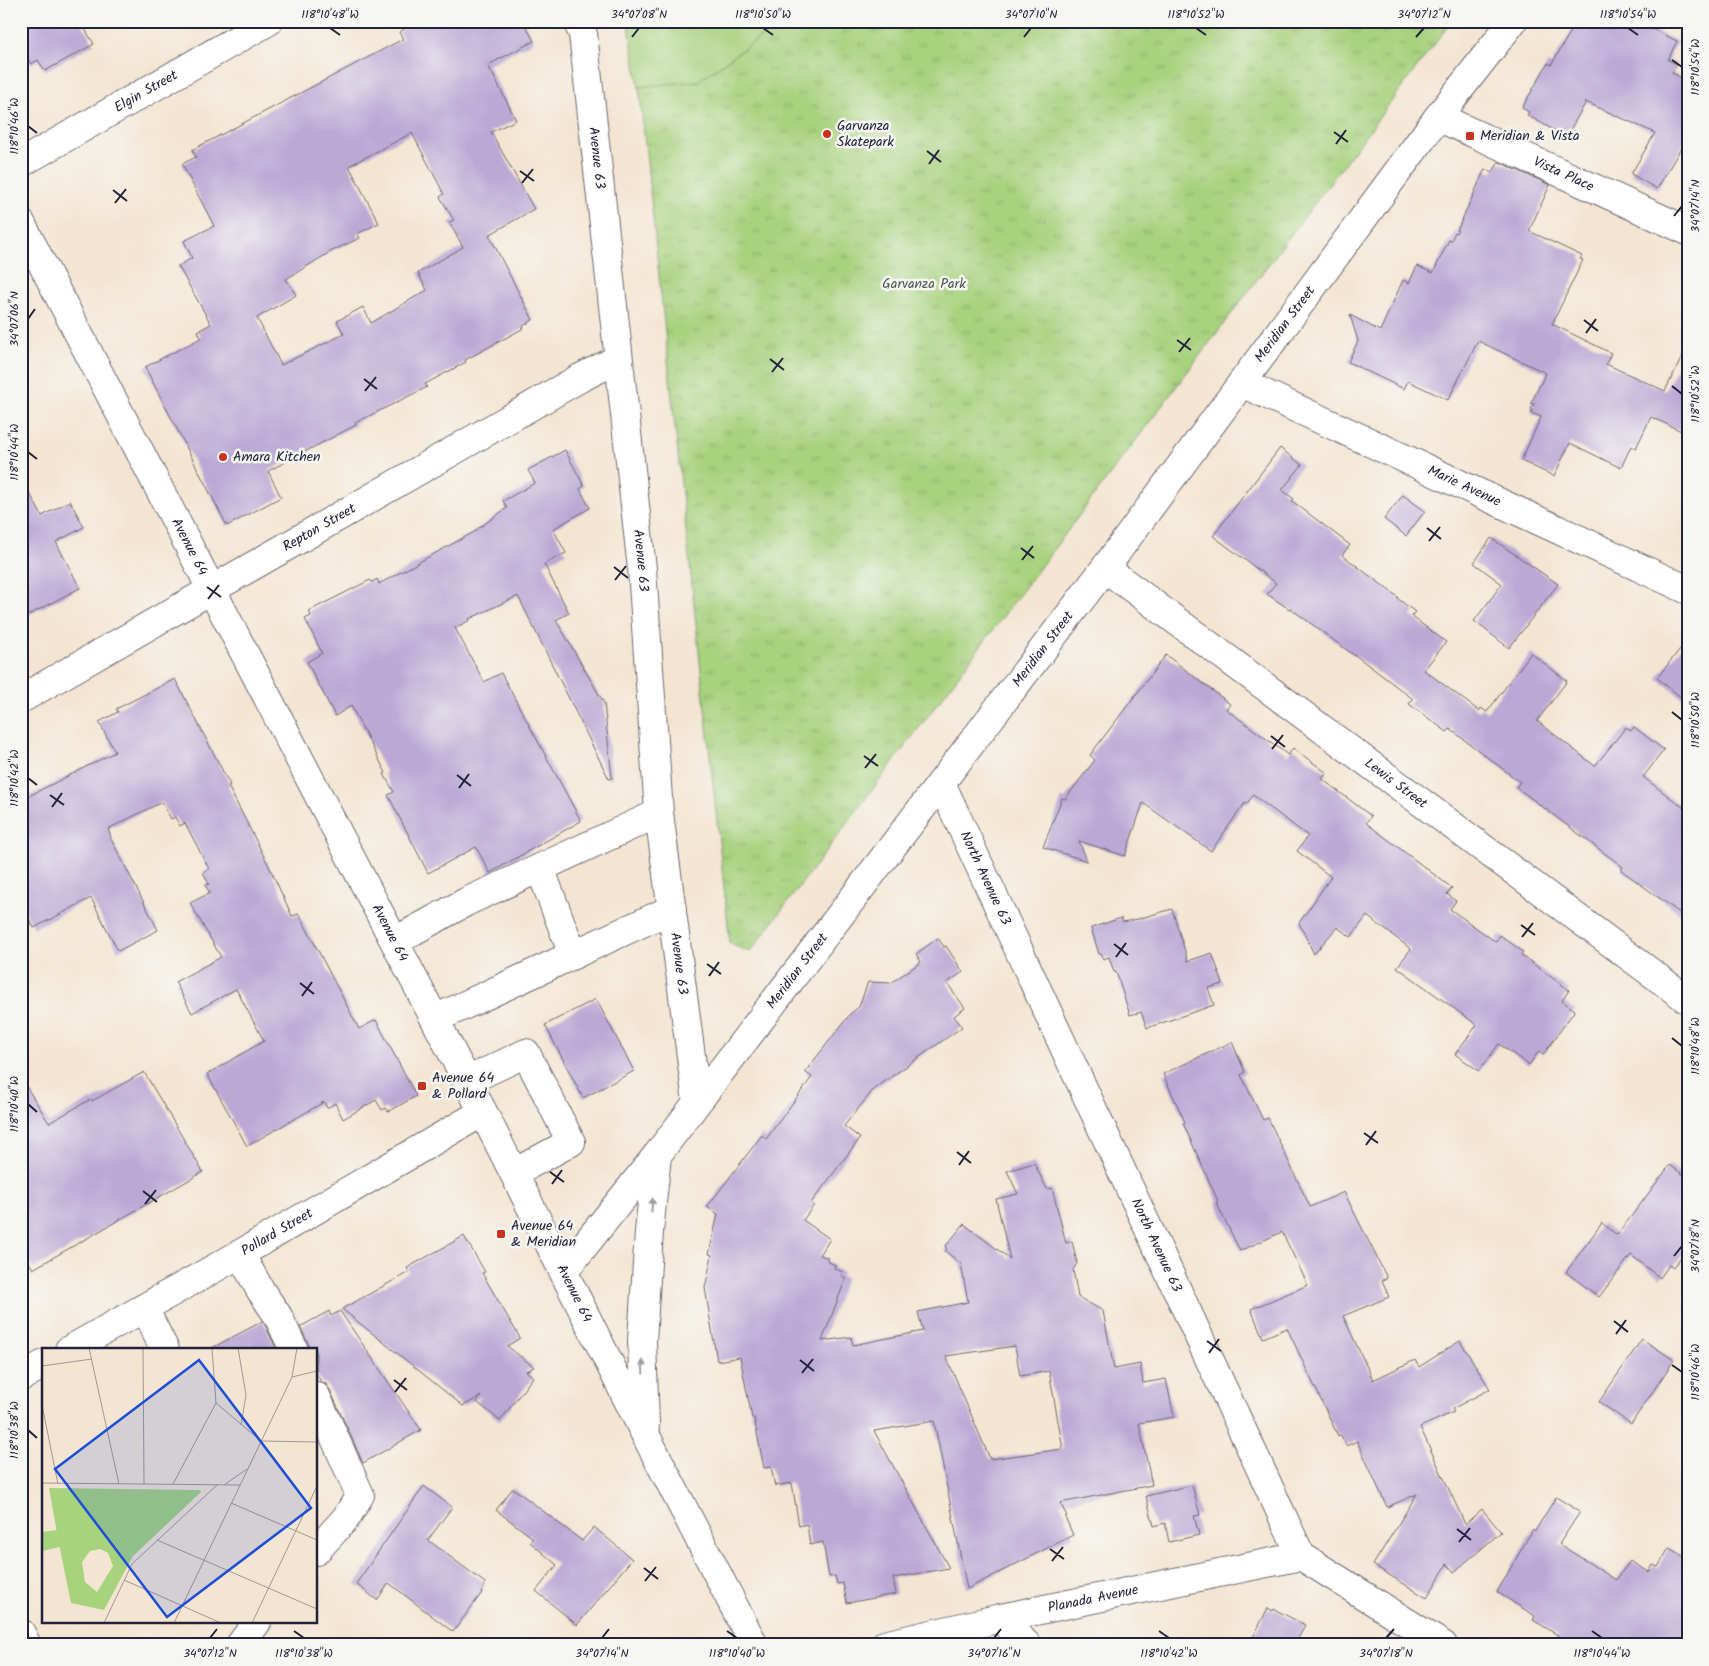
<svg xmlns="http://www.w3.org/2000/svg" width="1709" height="1666" font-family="Kalam,sans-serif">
  <defs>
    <pattern id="park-tufts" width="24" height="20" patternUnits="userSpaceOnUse" patternTransform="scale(1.25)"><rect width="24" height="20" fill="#a7d27e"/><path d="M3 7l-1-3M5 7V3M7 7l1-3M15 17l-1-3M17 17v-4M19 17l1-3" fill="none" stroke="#8fb46e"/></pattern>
  </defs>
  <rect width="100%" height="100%" fill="#f6f6f2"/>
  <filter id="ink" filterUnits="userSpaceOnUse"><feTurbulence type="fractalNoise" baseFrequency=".02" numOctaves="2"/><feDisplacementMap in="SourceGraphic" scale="10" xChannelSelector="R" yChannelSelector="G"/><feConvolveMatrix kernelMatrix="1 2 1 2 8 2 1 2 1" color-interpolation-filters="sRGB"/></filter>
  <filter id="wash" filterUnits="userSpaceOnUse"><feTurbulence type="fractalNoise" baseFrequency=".0096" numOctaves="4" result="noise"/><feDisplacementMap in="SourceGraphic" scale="20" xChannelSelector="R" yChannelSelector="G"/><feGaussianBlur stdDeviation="1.12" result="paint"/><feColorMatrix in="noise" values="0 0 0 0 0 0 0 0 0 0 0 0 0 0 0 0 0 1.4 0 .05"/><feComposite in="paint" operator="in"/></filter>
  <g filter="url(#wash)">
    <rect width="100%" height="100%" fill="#f4e5d2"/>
    <!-- grass -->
    <path fill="#a7d27e" stroke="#647a5c" d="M 628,21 L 784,21 L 698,81 L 639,87 Z"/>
    <!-- park -->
    <path fill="url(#park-tufts)" stroke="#647a5c" d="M 784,21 L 1452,21 L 750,952 L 730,944 L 639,87 L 698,81 Z"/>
    <g id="blocks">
      <!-- building -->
      <path fill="#bba9d5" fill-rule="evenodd" d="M 32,21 L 80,21 L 94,44 L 45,71 L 38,60 L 31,64 L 21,48 L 21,27 Z
        M 418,21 L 523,21 L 534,41 L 488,65 L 516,120 L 491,132 L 534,209 L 489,235 L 533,320 L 523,326 L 524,328 L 465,360 L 466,362 L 425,384 L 427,387 L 355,423 L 356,425 L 268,471 L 281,497 L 227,526 L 145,367 L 201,338 L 198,331 L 211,324 L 178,266 L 192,258 L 184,241 L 214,226 L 182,164 L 196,157 L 192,150 L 403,39 L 399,32 ZM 412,133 L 444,194 L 440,197 L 454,220 L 449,222 L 463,247 L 418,273 L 427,290 L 371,323 L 363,307 L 337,321 L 344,334 L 281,365 L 257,318 L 296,295 L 286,279 L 332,251 L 360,238 L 357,234 L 379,223 L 349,166 Z
        M 1577,21 L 1635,21 L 1677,41 L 1668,60 L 1677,64 L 1672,73 L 1688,81 L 1688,136 L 1657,189 L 1631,174 L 1655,133 L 1586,102 L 1566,137 L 1527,115 L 1529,112 L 1522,108 L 1548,63 L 1551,65 Z
        M 1499,162 L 1550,185 L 1529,231 L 1582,256 L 1580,259 L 1583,260 L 1552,324 L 1611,353 L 1606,364 L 1665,391 L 1688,345 L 1688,434 L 1651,417 L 1636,448 L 1631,446 L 1621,468 L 1570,443 L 1554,476 L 1521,461 L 1541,417 L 1531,413 L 1533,410 L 1531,409 L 1534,404 L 1531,403 L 1546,373 L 1478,341 L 1448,400 L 1408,381 L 1404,389 L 1348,362 L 1358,341 L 1350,315 L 1380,331 L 1403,280 L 1409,283 L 1417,266 L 1433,273 L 1449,240 L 1451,241 L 1455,232 L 1456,233 L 1485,169 L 1492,173 Z
        M 1280,448 L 1302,465 L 1282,490 L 1294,499 L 1292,501 L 1350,545 L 1342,555 L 1398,597 L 1397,598 L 1415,612 L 1411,616 L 1446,642 L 1424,670 L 1479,711 L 1481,708 L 1487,712 L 1531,653 L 1567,681 L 1537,721 L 1595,766 L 1626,727 L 1631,731 L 1634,727 L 1664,750 L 1643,777 L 1688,811 L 1688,919 L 1621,870 L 1623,867 L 1516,787 L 1520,782 L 1450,729 L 1447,732 L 1409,704 L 1413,699 L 1355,655 L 1355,656 L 1290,608 L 1289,609 L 1267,594 L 1276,583 L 1213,536 Z
        M 565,450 L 584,486 L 580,489 L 590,508 L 553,529 L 566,553 L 544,564 L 569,613 L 556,620 L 604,703 L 612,778 L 609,779 L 518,596 L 469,619 L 470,620 L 455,628 L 484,682 L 501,673 L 581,821 L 490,873 L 476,847 L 428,873 L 388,795 L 394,792 L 384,774 L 386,773 L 351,706 L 335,716 L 307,662 L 322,653 L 305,619 L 311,616 L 309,611 L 370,580 L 372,582 L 377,579 L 379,584 L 476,531 L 476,530 L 507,508 L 503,501 L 535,483 L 528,470 Z
        M 21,477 L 42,516 L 70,501 L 84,527 L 56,542 L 80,588 L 21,619 Z
        M 1403,495 L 1425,511 L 1406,536 L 1384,519 Z
        M 1491,538 L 1558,584 L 1509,648 L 1474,621 L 1502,584 L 1474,563 Z
        M 1688,639 L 1688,703 L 1657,678 Z
        M 1166,655 L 1230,704 L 1226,709 L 1288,755 L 1293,748 L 1327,773 L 1322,779 L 1371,816 L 1366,823 L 1452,888 L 1447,894 L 1456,901 L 1450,909 L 1496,942 L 1500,935 L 1523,952 L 1521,955 L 1569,990 L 1562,1001 L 1575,1010 L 1543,1055 L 1539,1051 L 1529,1065 L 1499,1044 L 1479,1071 L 1455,1054 L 1477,1025 L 1397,967 L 1411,949 L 1367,916 L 1351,937 L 1337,927 L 1314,954 L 1299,923 L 1331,877 L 1297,851 L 1308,836 L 1253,795 L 1247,804 L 1245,803 L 1211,851 L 1143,803 L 1125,856 L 1079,841 L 1087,861 L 1043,847 L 1062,798 L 1065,799 L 1095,760 L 1090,755 Z
        M 175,679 L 230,785 L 228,786 L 268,864 L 292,916 L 299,914 L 359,1029 L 376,1020 L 416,1096 L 388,1112 L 386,1108 L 382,1110 L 376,1100 L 343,1119 L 335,1103 L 327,1108 L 324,1102 L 247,1146 L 207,1074 L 264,1041 L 236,989 L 192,1013 L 175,982 L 221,957 L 190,903 L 210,893 L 205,885 L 209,884 L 203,872 L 209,869 L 185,823 L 180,826 L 175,817 L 171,819 L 162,802 L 108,829 L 111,837 L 110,837 L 158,930 L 118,951 L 91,898 L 34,928 L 21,903 L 21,800 L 115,752 L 99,722 L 118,712 L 116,709 Z
        M 1172,909 L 1188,961 L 1212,953 L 1223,984 L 1208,988 L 1214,1005 L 1147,1028 L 1141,1012 L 1130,1015 L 1116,972 L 1114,972 L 1109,957 L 1103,959 L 1101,954 L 1099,954 L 1091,928 L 1121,918 L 1123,922 L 1138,919 Z
        M 938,938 L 944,947 L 946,946 L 963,972 L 947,983 L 965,1008 L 954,1016 L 962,1027 L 874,1089 L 844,1126 L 860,1138 L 811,1203 L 814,1205 L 803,1220 L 830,1239 L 820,1255 L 828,1258 L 827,1261 L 835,1265 L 834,1268 L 843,1272 L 841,1276 L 846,1278 L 822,1341 L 851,1337 L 853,1345 L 923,1331 L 918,1312 L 968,1302 L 961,1264 L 945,1251 L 947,1249 L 945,1247 L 964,1224 L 1010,1259 L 996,1199 L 1018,1194 L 1007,1171 L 1034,1163 L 1047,1189 L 1052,1188 L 1066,1243 L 1072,1241 L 1077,1263 L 1073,1270 L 1078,1297 L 1103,1311 L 1114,1369 L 1140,1364 L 1143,1383 L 1166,1379 L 1174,1417 L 1139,1423 L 1152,1485 L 1060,1503 L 1067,1516 L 1065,1517 L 1073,1535 L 967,1589 L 934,1421 L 874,1431 L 949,1568 L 893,1578 L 896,1594 L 847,1603 L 843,1583 L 837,1584 L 835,1576 L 829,1577 L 823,1542 L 810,1545 L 807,1524 L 799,1526 L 792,1483 L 775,1486 L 771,1467 L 764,1468 L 754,1418 L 752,1418 L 740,1357 L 717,1361 L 705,1288 L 712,1255 L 709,1254 L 718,1214 L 707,1207 L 762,1135 L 766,1139 L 812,1077 L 805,1072 L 851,1013 L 859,1007 L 868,982 L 891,983 L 921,962 L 916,954 ZM 1015,1346 L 1020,1376 L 1049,1371 L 1063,1449 L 990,1459 L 946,1356 Z
        M 596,999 L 634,1071 L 583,1098 L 545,1025 Z
        M 1232,1042 L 1245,1072 L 1241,1075 L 1263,1120 L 1268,1118 L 1310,1207 L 1344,1192 L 1387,1278 L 1382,1280 L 1389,1297 L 1343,1316 L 1373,1380 L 1415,1360 L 1419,1367 L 1460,1341 L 1490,1389 L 1452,1409 L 1454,1412 L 1420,1427 L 1465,1524 L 1482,1509 L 1501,1532 L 1454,1572 L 1447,1564 L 1427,1598 L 1373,1565 L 1417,1494 L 1387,1507 L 1357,1441 L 1346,1446 L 1341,1435 L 1338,1436 L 1287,1328 L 1263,1338 L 1251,1309 L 1308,1285 L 1282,1232 L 1240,1251 L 1216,1202 L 1218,1201 L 1183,1123 L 1185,1122 L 1163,1074 Z
        M 144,1072 L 203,1172 L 33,1269 L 21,1249 L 21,1078 L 49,1123 L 91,1099 L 92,1101 Z
        M 1670,1165 L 1688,1178 L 1688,1247 L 1673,1268 L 1669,1265 L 1660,1278 L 1631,1255 L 1599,1297 L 1566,1272 L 1602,1223 L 1617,1235 Z
        M 464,1236 L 485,1272 L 482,1273 L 520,1338 L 507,1346 L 534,1367 L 526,1371 L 533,1377 L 500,1421 L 477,1402 L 481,1396 L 463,1406 L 342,1309 L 409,1272 L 407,1268 Z
        M 329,1311 L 331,1316 L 340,1311 L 421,1430 L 363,1463 L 330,1390 L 326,1384 L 321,1382 L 316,1373 L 316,1350 L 309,1350 L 308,1343 L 300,1327 Z
        M 263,1321 L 277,1350 L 208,1350 Z
        M 1642,1339 L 1674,1360 L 1631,1424 L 1599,1402 Z
        M 1192,1485 L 1200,1515 L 1194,1516 L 1199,1535 L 1169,1542 L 1165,1523 L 1154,1526 L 1146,1496 Z
        M 424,1486 L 452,1507 L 428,1540 L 485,1583 L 481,1594 L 453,1632 L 389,1583 L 377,1600 L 356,1584 Z
        M 513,1488 L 582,1541 L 594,1527 L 632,1559 L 577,1625 L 536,1591 L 557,1565 L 530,1542 L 533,1538 L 496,1510 Z
        M 1556,1497 L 1580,1512 L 1559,1544 L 1616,1580 L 1630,1561 L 1649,1572 L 1653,1565 L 1658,1567 L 1669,1548 L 1688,1559 L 1688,1645 L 1552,1645 L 1558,1635 L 1533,1620 L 1535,1616 L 1497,1592 L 1533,1529 L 1535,1531 Z
        M 1268,1608 L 1273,1611 L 1274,1609 L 1305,1625 L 1295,1645 L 1249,1645 Z"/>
    </g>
  </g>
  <g filter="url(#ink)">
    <use href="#blocks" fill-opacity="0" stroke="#6c6670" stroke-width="1"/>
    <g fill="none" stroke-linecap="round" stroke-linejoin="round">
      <defs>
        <g id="minor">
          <path id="s1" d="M 577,21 L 583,34 L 642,569 L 659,813 L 697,1102"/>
          <path id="s2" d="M 1438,117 L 1688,231"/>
          <path id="s3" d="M 21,163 L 269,21"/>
          <path id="s4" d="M 21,223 L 483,1112 L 645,1434 L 754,1645"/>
          <path id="s5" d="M 1242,383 L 1688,590"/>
          <path id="s6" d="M 1105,568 L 1688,1000"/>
          <path id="s7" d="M 21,699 L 580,378 L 618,359"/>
          <path id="s8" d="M 941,783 L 1301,1556 L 1443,1645"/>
          <path d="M 540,868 L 573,955"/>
          <path d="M 395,941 L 466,902 L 659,813"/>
          <path d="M 435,1019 L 672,909"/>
          <path d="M 467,1081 L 526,1053 L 571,1142 L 514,1173"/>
          <path d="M 240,1254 L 261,1291 L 278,1316 L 294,1350"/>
          <path id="s9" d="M 564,1271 L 657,1155 L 1105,568 L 1438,117 L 1513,21"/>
          <path d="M 144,1308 L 165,1350"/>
          <path id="s10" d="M 69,1350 L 240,1254 L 483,1112"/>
          <path d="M 21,1377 L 44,1364"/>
          <path d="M 316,1396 L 360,1495 L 346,1518 L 316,1551"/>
          <path d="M 645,1425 L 642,1341 L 649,1232 L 657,1155"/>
          <path d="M 1001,1618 L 1027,1645"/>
          <path d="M 21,1633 L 27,1645"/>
          <path d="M 240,1645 L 257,1622"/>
          <path id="s11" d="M 884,1645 L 1001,1618 L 1301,1556"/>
        </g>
      </defs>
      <!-- minor casing -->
      <use href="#minor" stroke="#6c6670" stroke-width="30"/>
      <!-- minor -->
      <use href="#minor" stroke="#fff" stroke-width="28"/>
    </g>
    <!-- one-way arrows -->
    <defs><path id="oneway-solid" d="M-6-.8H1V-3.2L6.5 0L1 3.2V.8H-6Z" transform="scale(1.25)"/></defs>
    <g fill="#9c9ca7">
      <use href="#oneway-solid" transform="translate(652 1205) rotate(-84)"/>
      <use href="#oneway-solid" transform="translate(643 1367) rotate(-92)"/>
    </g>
  </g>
  <!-- ticks -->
  <path fill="none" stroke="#22223b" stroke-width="2" d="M 330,28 L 340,35M 763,28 L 773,35M 1196,28 L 1206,35M 1628,28 L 1638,35M 632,37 L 639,28M 1024,37 L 1031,28M 1416,37 L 1424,28M 1672,60 L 1682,67M 28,126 L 37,133M 1334,132 L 1348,142M 1336,144 L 1346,130M 927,151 L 941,162M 929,164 L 939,150M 520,171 L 534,181M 522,183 L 533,169M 113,190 L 127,201M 115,203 L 126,189M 1674,216 L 1682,206M 28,319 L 35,309M 1584,320 L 1598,331M 1586,333 L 1596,319M 1177,340 L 1191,350M 1179,352 L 1190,338M 770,359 L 784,370M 772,372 L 783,358M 364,379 L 377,389M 1672,386 L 1682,394M 365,391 L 376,377M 28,452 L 37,459M 1427,528 L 1441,539M 1429,541 L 1440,527M 1021,548 L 1034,558M 1022,560 L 1033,546M 614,567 L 628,578M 615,580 L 626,566M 207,587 L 221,597M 208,599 L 219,585M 1672,712 L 1682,720M 1271,736 L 1285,747M 1272,749 L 1283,735M 864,756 L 878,766M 865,768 L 876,754M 457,775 L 471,786M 28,778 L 37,785M 459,788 L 469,774M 50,795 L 64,805M 52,807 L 62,793M 1521,925 L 1535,935M 1522,937 L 1533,923M 1114,944 L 1128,955M 1116,957 L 1126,943M 707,964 L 721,974M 709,976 L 719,962M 300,983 L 314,994M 302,996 L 312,982M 1672,1038 L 1682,1046M 28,1104 L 37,1112M 1364,1133 L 1378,1143M 1366,1145 L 1376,1131M 957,1152 L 971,1163M 959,1165 L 969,1151M 550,1172 L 564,1182M 552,1184 L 562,1170M 143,1191 L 157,1202M 145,1204 L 156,1190M 1674,1256 L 1682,1246M 1614,1321 L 1628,1332M 1616,1334 L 1626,1320M 1207,1341 L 1221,1351M 1209,1353 L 1219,1339M 800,1360 L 814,1371M 1672,1365 L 1682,1372M 802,1373 L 813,1359M 394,1380 L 407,1390M 395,1392 L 406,1378M 28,1430 L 37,1438M 1457,1529 L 1471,1540M 1459,1542 L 1470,1528M 1050,1549 L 1064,1559M 1052,1561 L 1063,1547M 644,1568 L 658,1579M 645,1581 L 656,1567M 294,1631 L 304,1638M 727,1631 L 737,1638M 1159,1631 L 1169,1638M 1592,1631 L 1602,1638M 210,1638 L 217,1629M 602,1638 L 609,1629M 994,1638 L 1001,1629M 1386,1638 L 1394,1629"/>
  <!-- markers -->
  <g fill="#c8321e" stroke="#f6f6f2" stroke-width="2">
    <circle cx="827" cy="134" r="5"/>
    <rect x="1465" y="131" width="10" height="10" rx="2.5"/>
    <circle cx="223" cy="457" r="5"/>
    <rect x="417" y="1081" width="10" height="10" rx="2.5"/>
    <rect x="496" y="1229" width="10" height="10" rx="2.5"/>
  </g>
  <g text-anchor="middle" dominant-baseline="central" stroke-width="5" stroke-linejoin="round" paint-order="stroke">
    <!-- street labels -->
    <g font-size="14" fill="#22223b" stroke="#f6f6f2">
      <text stroke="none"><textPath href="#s3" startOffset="144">Elgin Street</textPath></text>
      <text stroke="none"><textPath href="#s1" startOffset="139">Avenue 63</textPath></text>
      <text stroke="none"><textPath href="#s2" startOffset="138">Vista Place</textPath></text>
      <text stroke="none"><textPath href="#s9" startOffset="1190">Meridian Street</textPath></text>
      <text stroke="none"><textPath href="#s5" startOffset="245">Marie Avenue</textPath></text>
      <text stroke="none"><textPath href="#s7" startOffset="344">Repton Street</textPath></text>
      <text stroke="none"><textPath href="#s4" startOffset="365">Avenue 64</textPath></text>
      <text stroke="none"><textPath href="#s1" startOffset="544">Avenue 63</textPath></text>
      <text stroke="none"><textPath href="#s9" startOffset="785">Meridian Street</textPath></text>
      <text stroke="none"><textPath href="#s6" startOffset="362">Lewis Street</textPath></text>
      <text stroke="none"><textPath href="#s8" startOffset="105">North Avenue 63</textPath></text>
      <text stroke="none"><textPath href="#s4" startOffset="800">Avenue 64</textPath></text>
      <text stroke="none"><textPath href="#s1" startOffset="949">Avenue 63</textPath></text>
      <text stroke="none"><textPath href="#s9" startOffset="380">Meridian Street</textPath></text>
      <text stroke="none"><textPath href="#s10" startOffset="239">Pollard Street</textPath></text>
      <text stroke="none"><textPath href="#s8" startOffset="510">North Avenue 63</textPath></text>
      <text stroke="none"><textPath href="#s4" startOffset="1205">Avenue 64</textPath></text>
      <text stroke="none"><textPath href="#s11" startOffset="214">Planada Avenue</textPath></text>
    </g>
    <!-- poi labels -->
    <g font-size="14" fill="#22223b" stroke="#f6f6f2" text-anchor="start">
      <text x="837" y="126">Garvanza<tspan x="837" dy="16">Skatepark</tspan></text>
      <text x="1480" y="136">Meridian &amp; Vista</text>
      <text x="233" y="457">Amara Kitchen</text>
      <text x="432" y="1078">Avenue 64<tspan x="432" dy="16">&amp; Pollard</tspan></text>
      <text x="511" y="1226">Avenue 64<tspan x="511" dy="16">&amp; Meridian</tspan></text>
    </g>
    <!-- park labels -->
    <g font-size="14" fill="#4a574f" stroke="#f6f6f2">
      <text x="924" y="284">Garvanza Park</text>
    </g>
  </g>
  <!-- overview -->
  <g transform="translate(42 1348)">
    <rect width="275" height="275" fill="#f4e5d2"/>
    <path d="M 17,196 L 63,196 L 86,203 L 91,208 L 62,262 L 29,255 ZM 58,201 L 66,205 L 71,218 L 55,244 L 43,234 L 40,214 L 48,203 Z" fill="#a7d27e" fill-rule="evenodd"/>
    <path d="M 7,140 L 158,142 L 159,144 L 91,208 L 86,203 L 63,196 L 17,196 Z" fill="#a7d27e"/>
    <path d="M 15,182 L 18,199 L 0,203 L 0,184 Z" fill="#a7d27e"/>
    <path fill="none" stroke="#a09796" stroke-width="1" d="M 47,0 L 77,136M 101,0 L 102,136M 196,0 L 204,47 L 199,77M 0,18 L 50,11M 250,29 L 275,23M 174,55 L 219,93 L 275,94M 0,57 L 16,136M 0,135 L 198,137M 131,136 L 174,55 L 170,0M 182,137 L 205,121M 189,155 L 275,192M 115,192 L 275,261M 82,232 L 179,275M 62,275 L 90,216 L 175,137M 132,275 L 250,29 L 255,0M 210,275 L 275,138"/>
    <path fill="#1d4ed8" fill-opacity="0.15" stroke="#1d4ed8" stroke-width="2.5" d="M 157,12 L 269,160 L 125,269 L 13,121 Z"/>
    <rect width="275" height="275" fill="none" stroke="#22223b" stroke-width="2.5"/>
  </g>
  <!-- margin -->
  <rect width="1709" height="1666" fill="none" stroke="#f6f6f2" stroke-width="55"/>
  <rect x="28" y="28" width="1654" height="1610" fill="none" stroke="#22223b" stroke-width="2"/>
  <g font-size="12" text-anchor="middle" fill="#22223b">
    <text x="330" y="18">118°10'48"W</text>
    <text x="639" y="18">34°07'08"N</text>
    <text x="763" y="18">118°10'50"W</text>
    <text x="1031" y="18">34°07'10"N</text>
    <text x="1196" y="18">118°10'52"W</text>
    <text x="1424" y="18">34°07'12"N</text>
    <text x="1628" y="18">118°10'54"W</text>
    <text transform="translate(1695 67) rotate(-90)" y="4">118°10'54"W</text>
    <text transform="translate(14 126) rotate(-90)" y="4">118°10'46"W</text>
    <text transform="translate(1695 206) rotate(-90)" y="4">34°07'14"N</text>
    <text transform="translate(14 319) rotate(-90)" y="4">34°07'06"N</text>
    <text transform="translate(1695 394) rotate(-90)" y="4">118°10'52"W</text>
    <text transform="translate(14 452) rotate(-90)" y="4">118°10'44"W</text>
    <text transform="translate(1695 720) rotate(-90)" y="4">118°10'50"W</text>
    <text transform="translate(14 778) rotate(-90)" y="4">118°10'42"W</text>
    <text transform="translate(1695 1046) rotate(-90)" y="4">118°10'48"W</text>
    <text transform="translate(14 1104) rotate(-90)" y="4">118°10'40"W</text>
    <text transform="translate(1695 1246) rotate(-90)" y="4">34°07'18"N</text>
    <text transform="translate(1695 1372) rotate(-90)" y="4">118°10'46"W</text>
    <text transform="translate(14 1430) rotate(-90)" y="4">118°10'38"W</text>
    <text x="210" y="1657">34°07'12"N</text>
    <text x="304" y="1657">118°10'38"W</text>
    <text x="602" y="1657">34°07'14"N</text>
    <text x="737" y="1657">118°10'40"W</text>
    <text x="994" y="1657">34°07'16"N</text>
    <text x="1169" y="1657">118°10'42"W</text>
    <text x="1386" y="1657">34°07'18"N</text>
    <text x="1602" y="1657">118°10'44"W</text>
  </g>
</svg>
